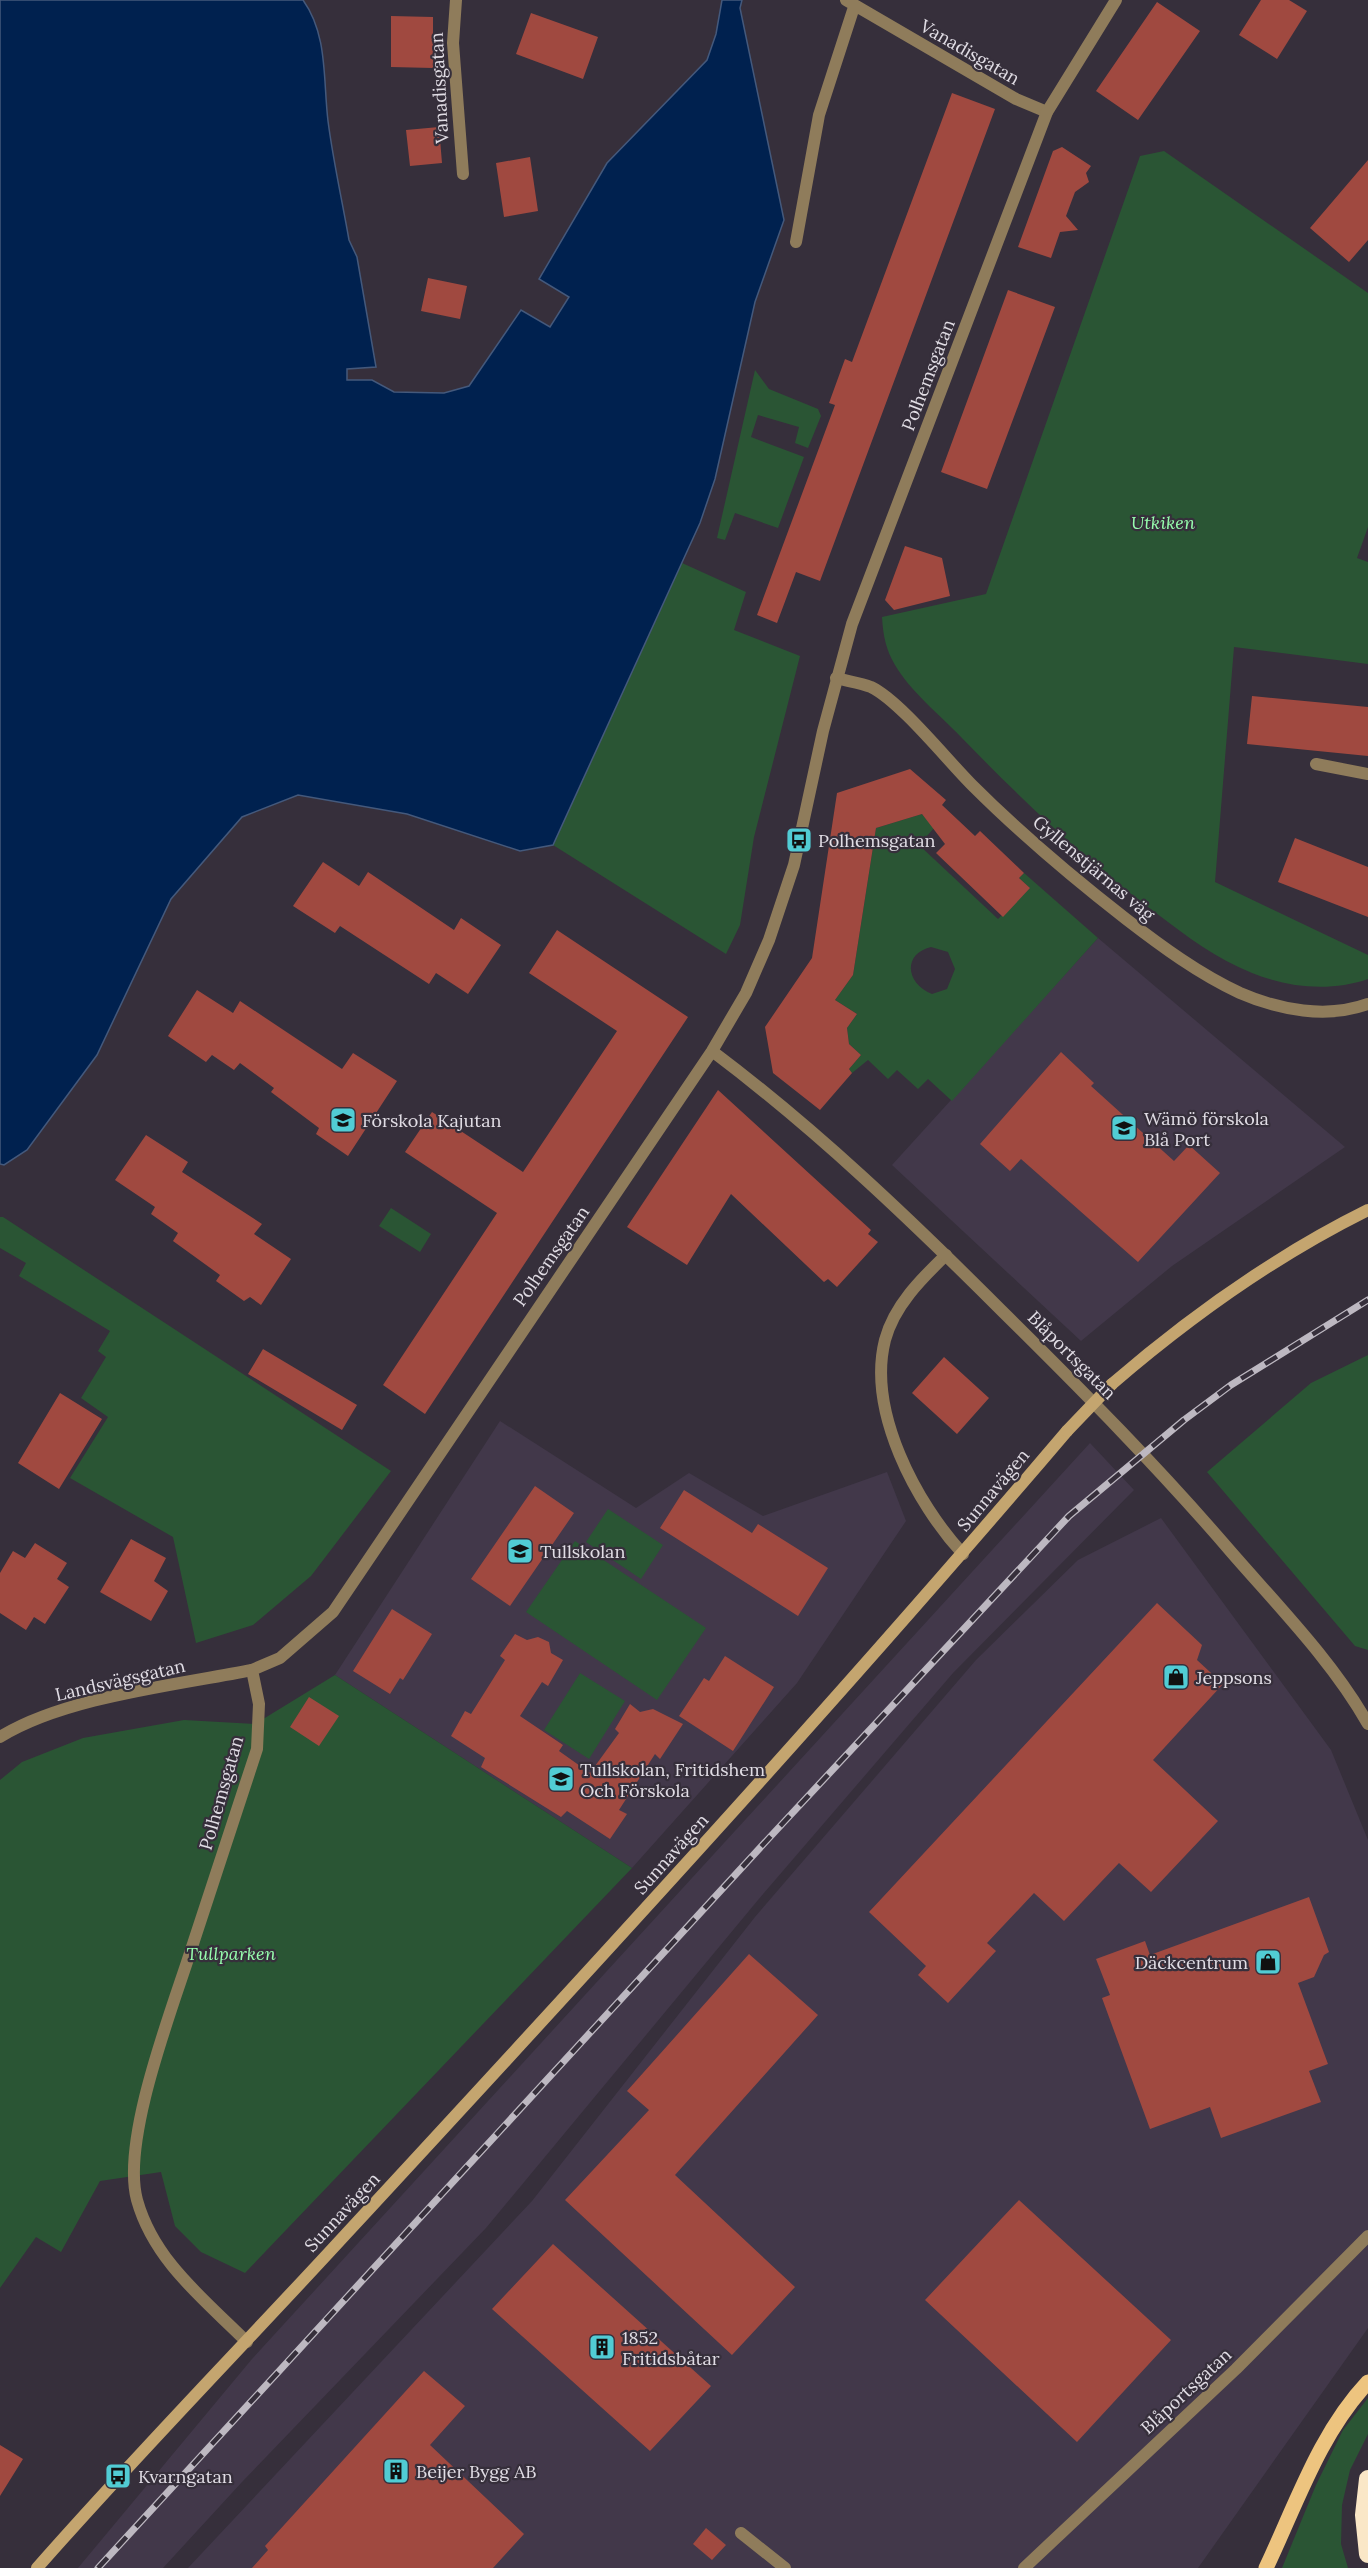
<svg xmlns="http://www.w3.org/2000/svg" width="1368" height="2568" font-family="Lora,serif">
  <rect width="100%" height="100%" fill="#362f3b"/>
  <!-- built -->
  <path fill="#42384a" d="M 1098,938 L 1345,1147 L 1172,1266 L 1081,1341 L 892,1165 Z
    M 500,1421 L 636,1508 L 689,1473 L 763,1516 L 887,1472 L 906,1521 L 797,1683 L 632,1868 L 335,1675 Z
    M 1090,1443 L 1134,1490 L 953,1673 L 758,1900 L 486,2228 L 242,2482 L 163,2568 L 78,2568 L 252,2359 Z
    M 1161,1518 L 1331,1750 L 1368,1840 L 1368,2328 L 1198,2568 L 188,2568 L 532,2201 L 755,1917 L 976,1660 L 1078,1560 Z"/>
  <!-- green -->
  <path fill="#2a5534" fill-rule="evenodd" d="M 1164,151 L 1368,293 L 1368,527 L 1357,558 L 1368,562 L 1368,664 L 1234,647 L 1215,882 L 1368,955 L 1368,979 C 1330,992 1290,988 1252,973 C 1217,959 1186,936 1156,913 C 1085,860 1021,799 960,736 C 939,714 910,691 895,665 C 886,650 883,635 882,617 L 986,594 L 1140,156 Z
    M 755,370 L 769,389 L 818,409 L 821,416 L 808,448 L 795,443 L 799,427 L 758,415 L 751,437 L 804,457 L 778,528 L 735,513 L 725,540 L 717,538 Z
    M 682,563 L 746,592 L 734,630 L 800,656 L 754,837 L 740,925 L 726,954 L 553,845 Z
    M 922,814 L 934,828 L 919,845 L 998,919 L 1030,888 L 1019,878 L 1024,873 L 1098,938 L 952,1101 L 928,1079 L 918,1089 L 897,1070 L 888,1079 L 868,1060 L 852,1073 L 849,1069 L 861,1055 L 849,1044 L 847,1028 L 857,1014 L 835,1000 L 853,975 L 876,828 ZM 931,947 L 948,952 L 955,969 L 947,989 L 932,994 C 906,984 902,954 931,947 Z
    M 391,1208 L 431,1234 L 420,1252 L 379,1226 Z
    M 0,1217 L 3,1217 L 391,1471 L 311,1576 L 253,1625 L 196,1643 L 173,1537 L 70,1478 L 108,1417 L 81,1398 L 106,1357 L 98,1351 L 110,1331 L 19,1276 L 26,1263 L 0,1248 Z
    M 1368,1355 L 1368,1650 L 1355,1646 L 1207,1472 L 1311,1383 Z
    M 608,1509 L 663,1545 L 641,1579 L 586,1542 Z
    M 575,1541 L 706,1628 L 657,1700 L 526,1612 Z
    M 580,1673 L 625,1701 L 589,1759 L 544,1730 Z
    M 335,1675 L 632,1868 L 245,2273 L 201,2252 L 175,2226 L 161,2172 L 100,2181 L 61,2252 L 36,2237 L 0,2288 L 0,1780 L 22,1762 L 83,1738 L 184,1720 L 255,1724 Z
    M 1368,2398 L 1368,2434 L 1350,2470 L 1342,2505 L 1341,2544 L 1348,2568 L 1282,2568 L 1316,2485 L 1343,2430 Z"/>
  <!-- water -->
  <path fill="#00214f" stroke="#44597c" stroke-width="1.5" d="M 0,0 L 303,0 C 328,35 323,79 328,121 C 333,160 342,200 349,240 L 357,257 L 376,367 L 347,369 L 347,380 L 372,380 L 394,392 L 444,393 L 469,386 L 521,310 L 550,327 L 569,297 L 539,279 L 607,163 L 707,60 L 716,34 L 722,0 L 742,0 L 740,8 L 784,220 L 755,302 L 715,479 L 700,523 L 553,845 L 520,851 L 407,814 L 298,795 L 242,817 L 171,899 L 97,1055 L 27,1150 L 4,1165 L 0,1164 Z"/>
  <!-- building -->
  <path fill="#a04940" d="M 1261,0 L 1289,0 L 1307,11 L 1277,59 L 1239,35 Z
    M 1157,2 L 1200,31 L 1138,120 L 1096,91 Z
    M 531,13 L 598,37 L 583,79 L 516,54 Z
    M 391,16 L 433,17 L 433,68 L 391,67 Z
    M 952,93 L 995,109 L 820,581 L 796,572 L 777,623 L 757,615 L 835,405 L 829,403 L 845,359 L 852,362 Z
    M 439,127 L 442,163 L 410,166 L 406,130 Z
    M 1062,147 L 1091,166 L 1086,173 L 1089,182 L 1075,192 L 1066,216 L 1078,230 L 1060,232 L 1051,258 L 1018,247 L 1053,151 Z
    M 530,157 L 538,211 L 504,217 L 496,163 Z
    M 1368,160 L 1368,240 L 1349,262 L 1310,228 Z
    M 428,278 L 467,286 L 460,319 L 421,311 Z
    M 1008,290 L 1055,307 L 987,489 L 941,472 Z
    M 905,546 L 942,558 L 950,596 L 894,610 L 885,600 Z
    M 1252,696 L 1368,707 L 1368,756 L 1247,744 Z
    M 910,769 L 946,800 L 942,805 L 975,836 L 980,831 L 1024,873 L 1019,878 L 1030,888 L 1003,917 L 936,853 L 945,844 L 922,814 L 876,828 L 853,975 L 835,1000 L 857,1014 L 847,1028 L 849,1044 L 861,1055 L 849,1069 L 852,1073 L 820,1110 L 773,1073 L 765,1027 L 812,958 L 837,793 Z
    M 1295,838 L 1368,867 L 1368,917 L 1278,882 Z
    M 323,862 L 359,886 L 368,872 L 454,930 L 461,918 L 501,945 L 468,994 L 436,973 L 429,984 L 340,926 L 335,933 L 293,906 Z
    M 557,930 L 688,1017 L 425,1414 L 383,1385 L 497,1213 L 405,1152 L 432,1112 L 523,1172 L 617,1031 L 529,973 Z
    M 197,990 L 233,1013 L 240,1001 L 342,1069 L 353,1053 L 397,1081 L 348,1156 L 316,1134 L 319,1128 L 271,1092 L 274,1088 L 240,1063 L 234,1070 L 212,1055 L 206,1062 L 168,1036 Z
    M 1061,1052 L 1094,1083 L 1091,1086 L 1174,1161 L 1189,1145 L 1220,1173 L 1138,1262 L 1021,1159 L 1010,1171 L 980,1144 Z
    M 718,1090 L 871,1230 L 868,1234 L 878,1242 L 837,1287 L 828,1279 L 824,1282 L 731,1194 L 687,1265 L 627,1227 Z
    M 146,1135 L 188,1162 L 182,1172 L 262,1224 L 254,1234 L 291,1259 L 261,1305 L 250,1297 L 244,1301 L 216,1281 L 220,1275 L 173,1241 L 178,1233 L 151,1214 L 155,1207 L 115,1180 Z
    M 263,1349 L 357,1405 L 342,1430 L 248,1374 Z
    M 944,1357 L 989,1398 L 957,1434 L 912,1393 Z
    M 60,1393 L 102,1419 L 59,1489 L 18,1463 Z
    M 535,1486 L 574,1513 L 510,1606 L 471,1579 Z
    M 684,1490 L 752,1533 L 758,1524 L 828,1568 L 798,1616 L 660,1528 Z
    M 131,1539 L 166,1558 L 154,1581 L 168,1591 L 151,1621 L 100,1592 Z
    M 35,1543 L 67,1563 L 57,1579 L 69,1587 L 45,1624 L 34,1617 L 26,1630 L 0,1613 L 0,1573 L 13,1551 L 25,1558 Z
    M 1157,1603 L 1202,1645 L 1197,1660 L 1223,1684 L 1153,1760 L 1218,1821 L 1151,1892 L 1119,1863 L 1064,1921 L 1034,1893 L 987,1943 L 996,1951 L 948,2003 L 918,1975 L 926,1966 L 869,1912 Z
    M 392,1609 L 432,1634 L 403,1680 L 400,1678 L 390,1694 L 353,1671 Z
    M 515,1634 L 527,1640 L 538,1637 L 549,1642 L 551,1653 L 563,1660 L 548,1686 L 542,1682 L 520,1716 L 563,1745 L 559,1751 L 590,1773 L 619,1733 L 615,1729 L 630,1704 L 640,1712 L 653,1709 L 683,1724 L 660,1759 L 655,1754 L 619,1810 L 627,1814 L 610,1839 L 567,1811 L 561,1817 L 481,1767 L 485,1758 L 451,1736 L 465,1711 L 471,1714 L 505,1660 L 500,1656 Z
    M 725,1656 L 774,1687 L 733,1751 L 679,1716 L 704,1678 L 709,1681 Z
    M 309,1697 L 339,1716 L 319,1746 L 290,1727 Z
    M 1309,1897 L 1329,1952 L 1324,1955 L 1314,1977 L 1298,1983 L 1328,2064 L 1309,2071 L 1321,2102 L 1221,2138 L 1210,2107 L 1150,2129 L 1102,1998 L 1110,1995 L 1096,1959 L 1145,1941 L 1150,1955 Z
    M 749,1954 L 818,2015 L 675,2175 L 795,2287 L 732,2355 L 565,2200 L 649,2110 L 627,2091 Z
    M 1019,2200 L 1171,2340 L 1077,2442 L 925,2300 Z
    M 553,2244 L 711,2386 L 650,2451 L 492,2309 Z
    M 424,2371 L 465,2406 L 430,2445 L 524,2534 L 493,2568 L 252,2568 L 268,2550 L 265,2546 Z
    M 0,2445 L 23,2459 L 0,2496 Z
    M 706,2528 L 726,2545 L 712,2560 L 693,2544 Z"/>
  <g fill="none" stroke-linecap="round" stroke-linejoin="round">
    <!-- minor -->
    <path stroke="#8f7c5b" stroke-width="12" d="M 456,0 L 453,43 L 463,174
      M 846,0 L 1016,99 L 1047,112
      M 796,242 L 819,115 L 854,7
      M 836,678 C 847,681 861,683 871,687 C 900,701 947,760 972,785 C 1020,833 1072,877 1126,919 C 1161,946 1199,974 1240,993 C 1279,1010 1327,1019 1368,1004
      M 1316,764 L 1368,774
      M 946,1255 C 921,1279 894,1306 885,1340 C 867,1411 916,1503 963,1554
      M 0,1737 C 64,1697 177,1685 252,1670
      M 741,2533 L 785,2568
      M 1024,2568 L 1236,2369 L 1368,2236"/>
    <!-- tertiary -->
    <path stroke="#8f7c5b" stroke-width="12" d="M 712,1051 C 817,1130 911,1220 1004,1313 C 1083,1391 1160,1469 1232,1553 C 1279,1607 1333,1662 1368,1724
      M 247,2342 C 204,2299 154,2261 137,2200 C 121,2141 171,2012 190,1953 C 212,1885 235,1817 257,1749 L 259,1704 L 252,1670 L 280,1658 L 333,1612 L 712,1051 L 746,993 L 769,940 L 794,865 L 823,731 L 852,624 L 1047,112 L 1116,0"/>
    <!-- secondary -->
    <path stroke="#c4a56f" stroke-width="12" d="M 1112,1384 C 1191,1316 1275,1256 1368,1210
      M 37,2568 C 137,2454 243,2346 346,2234 C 590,1970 834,1705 1067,1431"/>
    <!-- primary -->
    <path stroke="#edc47f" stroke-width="15" d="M 1266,2568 C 1296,2505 1319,2434 1368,2382"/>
    <!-- motorway -->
    <path stroke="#fae7c7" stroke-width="18" d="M 1368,2479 L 1364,2515 L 1368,2554"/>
    <defs>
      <path id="rail" d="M 98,2568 L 770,1837 L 1069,1516 L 1184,1420 L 1231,1385 L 1368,1300"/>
    </defs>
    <!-- rail casing -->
    <use href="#rail" stroke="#bdb8c1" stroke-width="7"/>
    <!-- rail -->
    <use href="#rail" stroke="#362f3b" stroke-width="4.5" stroke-dasharray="14" stroke-linecap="butt"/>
    <!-- secondary-bridge -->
    <path stroke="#c4a56f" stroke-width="12" d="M 1067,1431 L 1112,1384"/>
  </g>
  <!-- icons -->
  <defs>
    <symbol id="bus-square" viewBox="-11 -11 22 22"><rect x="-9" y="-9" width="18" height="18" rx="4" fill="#51ccd4" stroke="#362f3b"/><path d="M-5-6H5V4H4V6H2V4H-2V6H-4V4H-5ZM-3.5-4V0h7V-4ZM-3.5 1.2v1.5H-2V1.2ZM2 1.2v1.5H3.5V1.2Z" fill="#111"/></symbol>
    <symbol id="school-square" viewBox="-11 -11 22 22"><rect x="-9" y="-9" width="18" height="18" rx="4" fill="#51ccd4" stroke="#362f3b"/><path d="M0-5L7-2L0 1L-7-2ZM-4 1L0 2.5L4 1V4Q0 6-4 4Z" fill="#111"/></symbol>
    <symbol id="shop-square" viewBox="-11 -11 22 22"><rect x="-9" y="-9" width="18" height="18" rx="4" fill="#51ccd4" stroke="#362f3b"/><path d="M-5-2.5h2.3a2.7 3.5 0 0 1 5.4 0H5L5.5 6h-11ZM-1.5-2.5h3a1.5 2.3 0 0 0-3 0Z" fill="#111"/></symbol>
    <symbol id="building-square" viewBox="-11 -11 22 22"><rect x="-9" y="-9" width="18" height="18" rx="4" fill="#51ccd4" stroke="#362f3b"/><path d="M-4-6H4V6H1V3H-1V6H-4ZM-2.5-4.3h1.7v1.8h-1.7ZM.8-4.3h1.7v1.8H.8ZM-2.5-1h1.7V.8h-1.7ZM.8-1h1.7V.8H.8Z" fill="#111"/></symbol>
  </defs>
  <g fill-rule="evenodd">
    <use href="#bus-square" x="784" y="825" width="30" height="30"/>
    <use href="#school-square" x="328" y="1105" width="30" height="30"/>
    <use href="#school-square" x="1109" y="1113" width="30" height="30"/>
    <use href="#school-square" x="505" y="1536" width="30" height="30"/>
    <use href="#shop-square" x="1161" y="1662" width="30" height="30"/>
    <use href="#school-square" x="546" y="1764" width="30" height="30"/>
    <use href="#shop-square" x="1253" y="1947" width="30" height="30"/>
    <use href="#building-square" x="587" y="2332" width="30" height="30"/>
    <use href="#building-square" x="381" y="2456" width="30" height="30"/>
    <use href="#bus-square" x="103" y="2461" width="30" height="30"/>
  </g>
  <g text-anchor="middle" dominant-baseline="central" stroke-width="4.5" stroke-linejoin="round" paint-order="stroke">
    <!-- street labels -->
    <g font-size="18" fill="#e1dde5" stroke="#362f3b">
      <text transform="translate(970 52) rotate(30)">Vanadisgatan</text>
      <text transform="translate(439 88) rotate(-93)">Vanadisgatan</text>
      <text transform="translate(928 375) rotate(-69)">Polhemsgatan</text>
      <text transform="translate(1094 868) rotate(40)">Gyllenstjärnas väg</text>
      <text transform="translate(551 1256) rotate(-55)">Polhemsgatan</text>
      <text transform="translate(1072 1355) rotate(45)">Blåportsgatan</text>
      <text transform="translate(993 1490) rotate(-50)">Sunnavägen</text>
      <text transform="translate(120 1680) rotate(-13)">Landsvägsgatan</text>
      <text transform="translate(221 1793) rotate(-74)">Polhemsgatan</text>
      <text transform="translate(671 1854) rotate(-48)">Sunnavägen</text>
      <text transform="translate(342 2212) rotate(-47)">Sunnavägen</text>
      <text transform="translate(1186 2391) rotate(-43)">Blåportsgatan</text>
    </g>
    <!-- park labels -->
    <g font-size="18" font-style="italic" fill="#96fdad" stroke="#362f3b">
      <text x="1163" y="522">Utkiken</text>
      <text x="231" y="1953">Tullparken</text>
    </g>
    <!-- poi labels -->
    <g font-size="18" fill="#e1dde5" stroke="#362f3b" text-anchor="start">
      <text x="818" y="840">Polhemsgatan</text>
      <text x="1144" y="1118">Wämö förskola<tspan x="1144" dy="21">Blå Port</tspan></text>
      <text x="362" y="1120">Förskola Kajutan</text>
      <text x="540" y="1551">Tullskolan</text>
      <text x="1196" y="1677">Jeppsons</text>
      <text x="580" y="1769">Tullskolan, Fritidshem<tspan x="580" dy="21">Och Förskola</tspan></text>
      <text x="1248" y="1962" text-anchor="end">Däckcentrum</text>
      <text x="622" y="2337">1852<tspan x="622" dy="21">Fritidsbåtar</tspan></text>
      <text x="416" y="2471">Beijer Bygg AB</text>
      <text x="138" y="2476">Kvarngatan</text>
    </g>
  </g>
</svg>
